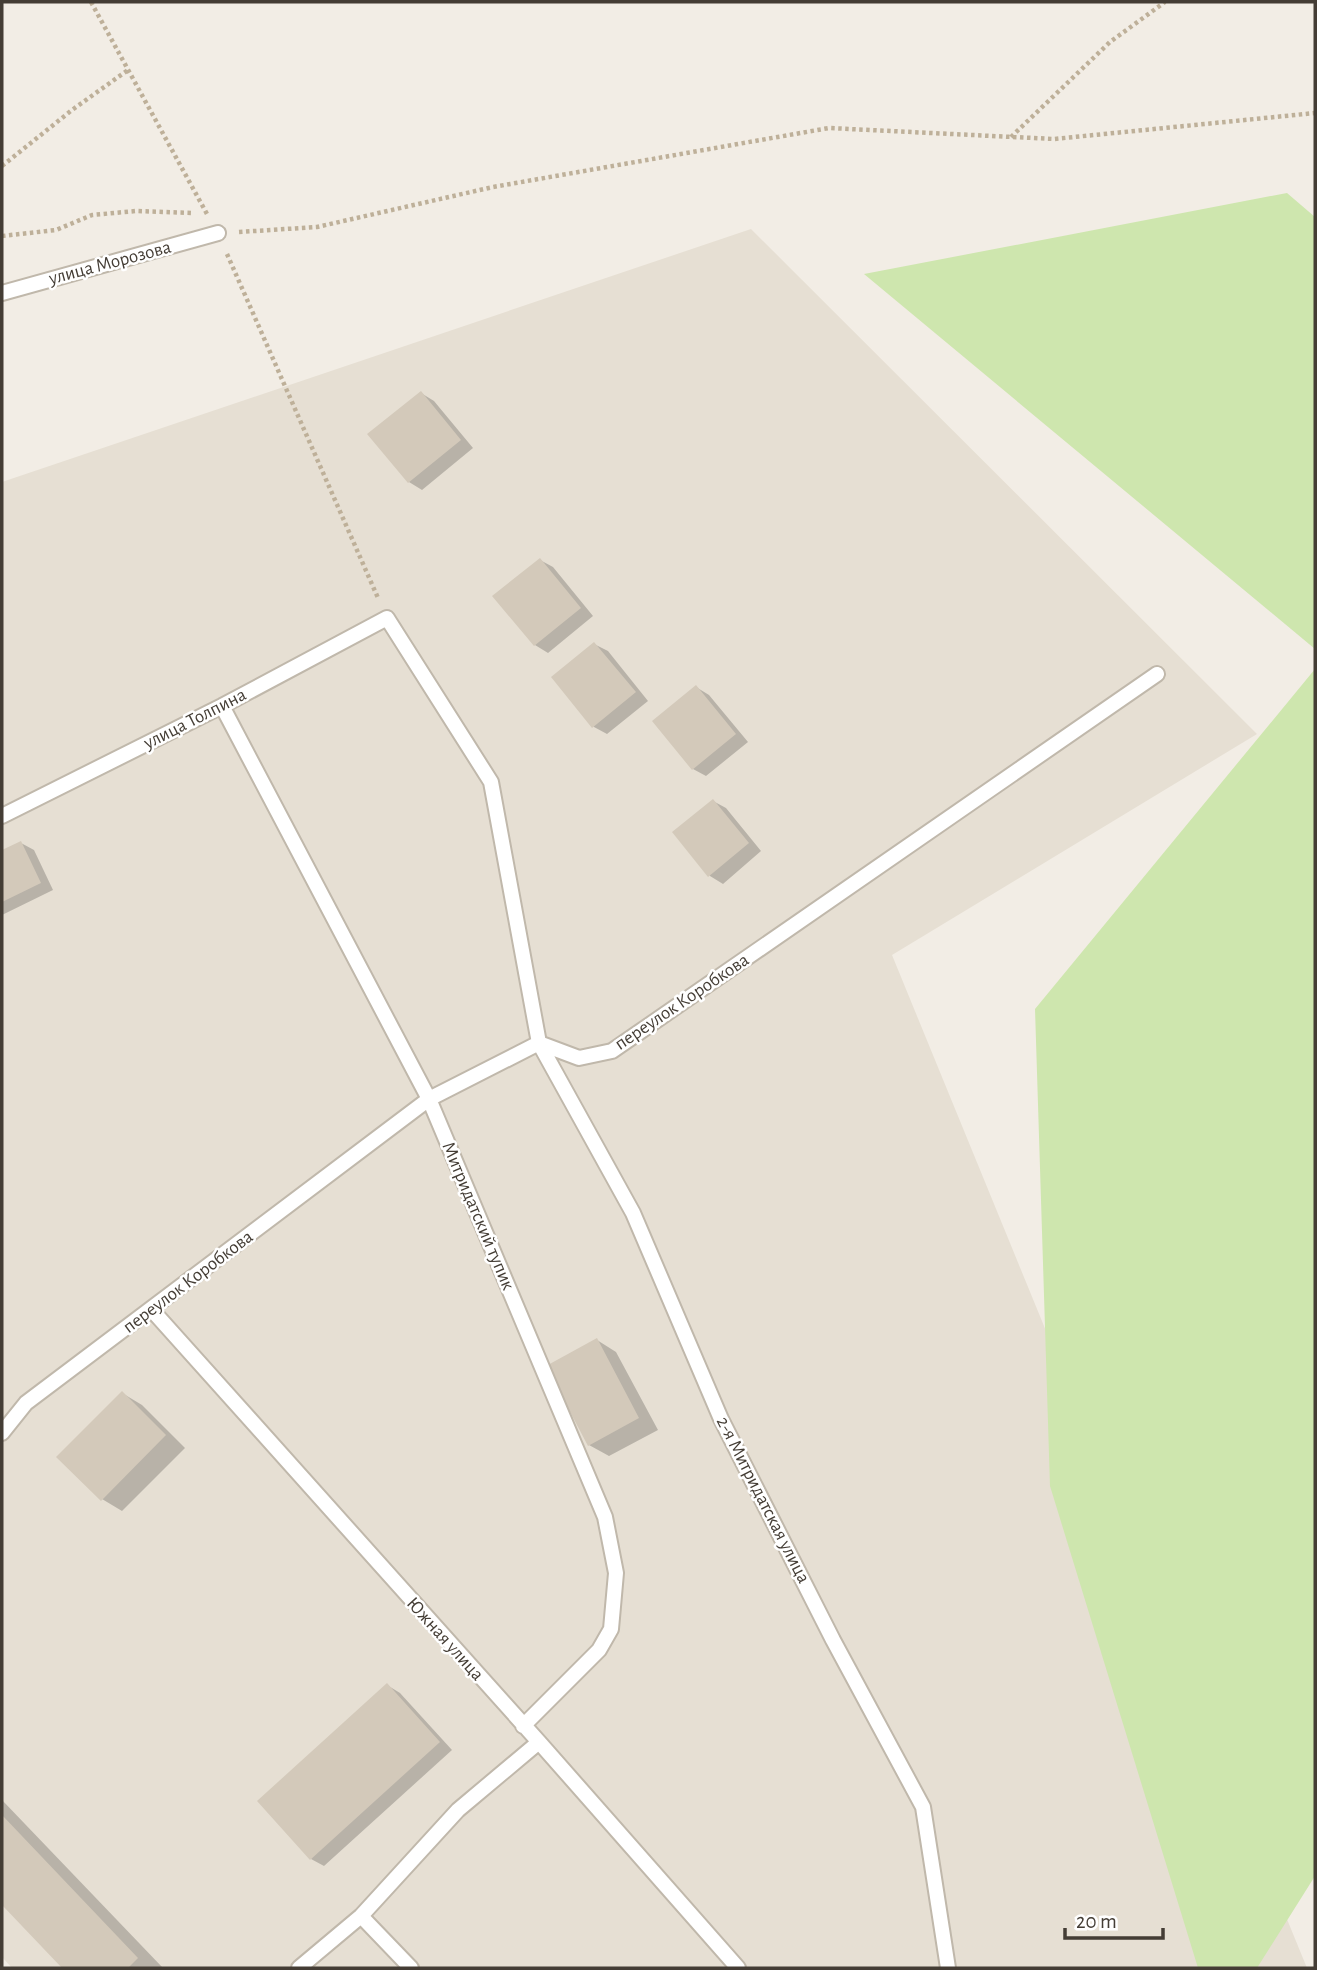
<svg xmlns="http://www.w3.org/2000/svg" width="1317" height="1970" font-family="'Alegreya Sans',sans-serif">
  <rect width="100%" height="100%" fill="#f2ede5"/>
  <!-- residential -->
  <path fill="#e6dfd3" d="M 751,229 L 1257,734 L 892,955 L 1307,1968 L 12,1968 L 2,1957 L 2,482 Z"/>
  <!-- green -->
  <path fill="#cee6ae" d="M 1287,193 L 1315,217 L 1315,649 L 864,274 Z
    M 1315,669 L 1315,1876 L 1257,1968 L 1198,1968 L 1050,1486 L 1035,1009 Z"/>
  <!-- shadow -->
  <path fill="#0003" d="M 421,393 L 434,401 L 473,448 L 422,490 L 409,482 Z
    M 540,560 L 553,567 L 593,616 L 548,653 L 535,645 Z
    M 594,644 L 608,651 L 648,701 L 607,734 L 594,727 L 553,678 Z
    M 696,687 L 709,695 L 748,742 L 706,776 L 693,769 Z
    M 713,801 L 726,808 L 761,851 L 723,884 L 710,876 L 674,833 Z
    M 21,843 L 34,850 L 53,890 L 2,915 L 2,852 Z
    M 597,1340 L 616,1352 L 658,1430 L 609,1456 L 589,1445 Z
    M 122,1393 L 142,1405 L 185,1448 L 122,1511 L 102,1499 Z
    M 387,1685 L 400,1693 L 452,1750 L 324,1866 L 311,1859 Z
    M 2,1800 L 163,1968 L 64,1968 L 2,1903 Z"/>
  <!-- building -->
  <path fill="#d3c9ba" d="M 421,391 L 461,440 L 408,483 L 367,434 Z
    M 540,558 L 581,608 L 534,646 L 492,596 Z
    M 594,642 L 636,692 L 592,728 L 551,677 Z
    M 696,685 L 736,734 L 692,770 L 652,721 Z
    M 713,799 L 749,843 L 708,877 L 672,832 Z
    M 21,841 L 41,883 L 2,902 L 2,850 Z
    M 597,1338 L 639,1418 L 588,1446 L 546,1366 Z
    M 122,1391 L 166,1435 L 101,1501 L 56,1457 Z
    M 387,1683 L 440,1742 L 310,1860 L 257,1801 Z
    M 2,1815 L 138,1958 L 128,1968 L 62,1968 L 2,1905 Z"/>
  <g fill="none" stroke-linecap="round" stroke-linejoin="round">
    <defs>
      <path id="service" d="M 2,293 L 218,233
        M 222,706 L 429,1099 L 605,1517 L 616,1573 L 611,1629 L 599,1650 L 523,1726
        M 2,816 L 222,706 L 387,618 L 491,782 L 539,1043 L 633,1213 L 721,1419 L 833,1640 L 923,1807 L 948,1968
        M 152,1310 L 539,1742 L 738,1968
        M 2,1433 L 26,1403 L 429,1099 L 539,1043 L 579,1058 L 612,1051 L 1157,674
        M 361,1916 L 411,1968
        M 299,1968 L 361,1916 L 458,1810 L 539,1742"/>
    </defs>
    <!-- service casing -->
    <use href="#service" stroke="#c0b8ab" stroke-width="18"/>
    <!-- path -->
    <path stroke="#beb099" stroke-width="4.5" stroke-dasharray="3.5 3.5" stroke-linecap="butt" d="M 91,2 L 207,214
      M 1011,137 L 1110,42 L 1165,2
      M 2,166 L 72,110 L 128,70
      M 239,232 L 317,227 L 493,187 L 829,128 L 1054,139 L 1315,113
      M 2,236 L 56,230 L 92,215 L 136,211 L 193,213
      M 227,254 L 378,598"/>
    <!-- service -->
    <use href="#service" stroke="#fff" stroke-width="14"/>
  </g>
  <g text-anchor="middle" dominant-baseline="central" stroke-width="5" stroke-linejoin="round" paint-order="stroke">
    <!-- street labels -->
    <g font-size="19" fill="#443d35" stroke="#fff">
      <text transform="translate(110 263) rotate(-15)">улица Морозова</text>
      <text transform="translate(195 719) rotate(-27)">улица Толпина</text>
      <text transform="translate(682 1002) rotate(-34)">переулок Коробкова</text>
      <text transform="translate(478 1216) rotate(67)">Митридатский тупик</text>
      <text transform="translate(188 1282) rotate(-37)">переулок Коробкова</text>
      <text transform="translate(763 1500) rotate(63)">2-я Митридатская улица</text>
      <text transform="translate(445 1639) rotate(48)">Южная улица</text>
    </g>
  </g>
  <!-- border -->
  <rect width="1317" height="1970" fill="none" stroke="#443d35" stroke-width="7"/>
  <!-- scale -->
  <path d="M1065 1928v10h98v-10" fill="none" stroke="#443d35" stroke-width="3.5"/>
  <text x="1076" y="1928" font-size="21" fill="#443d35" stroke="#ffffff" stroke-width="5" paint-order="stroke">20 m</text>
</svg>
